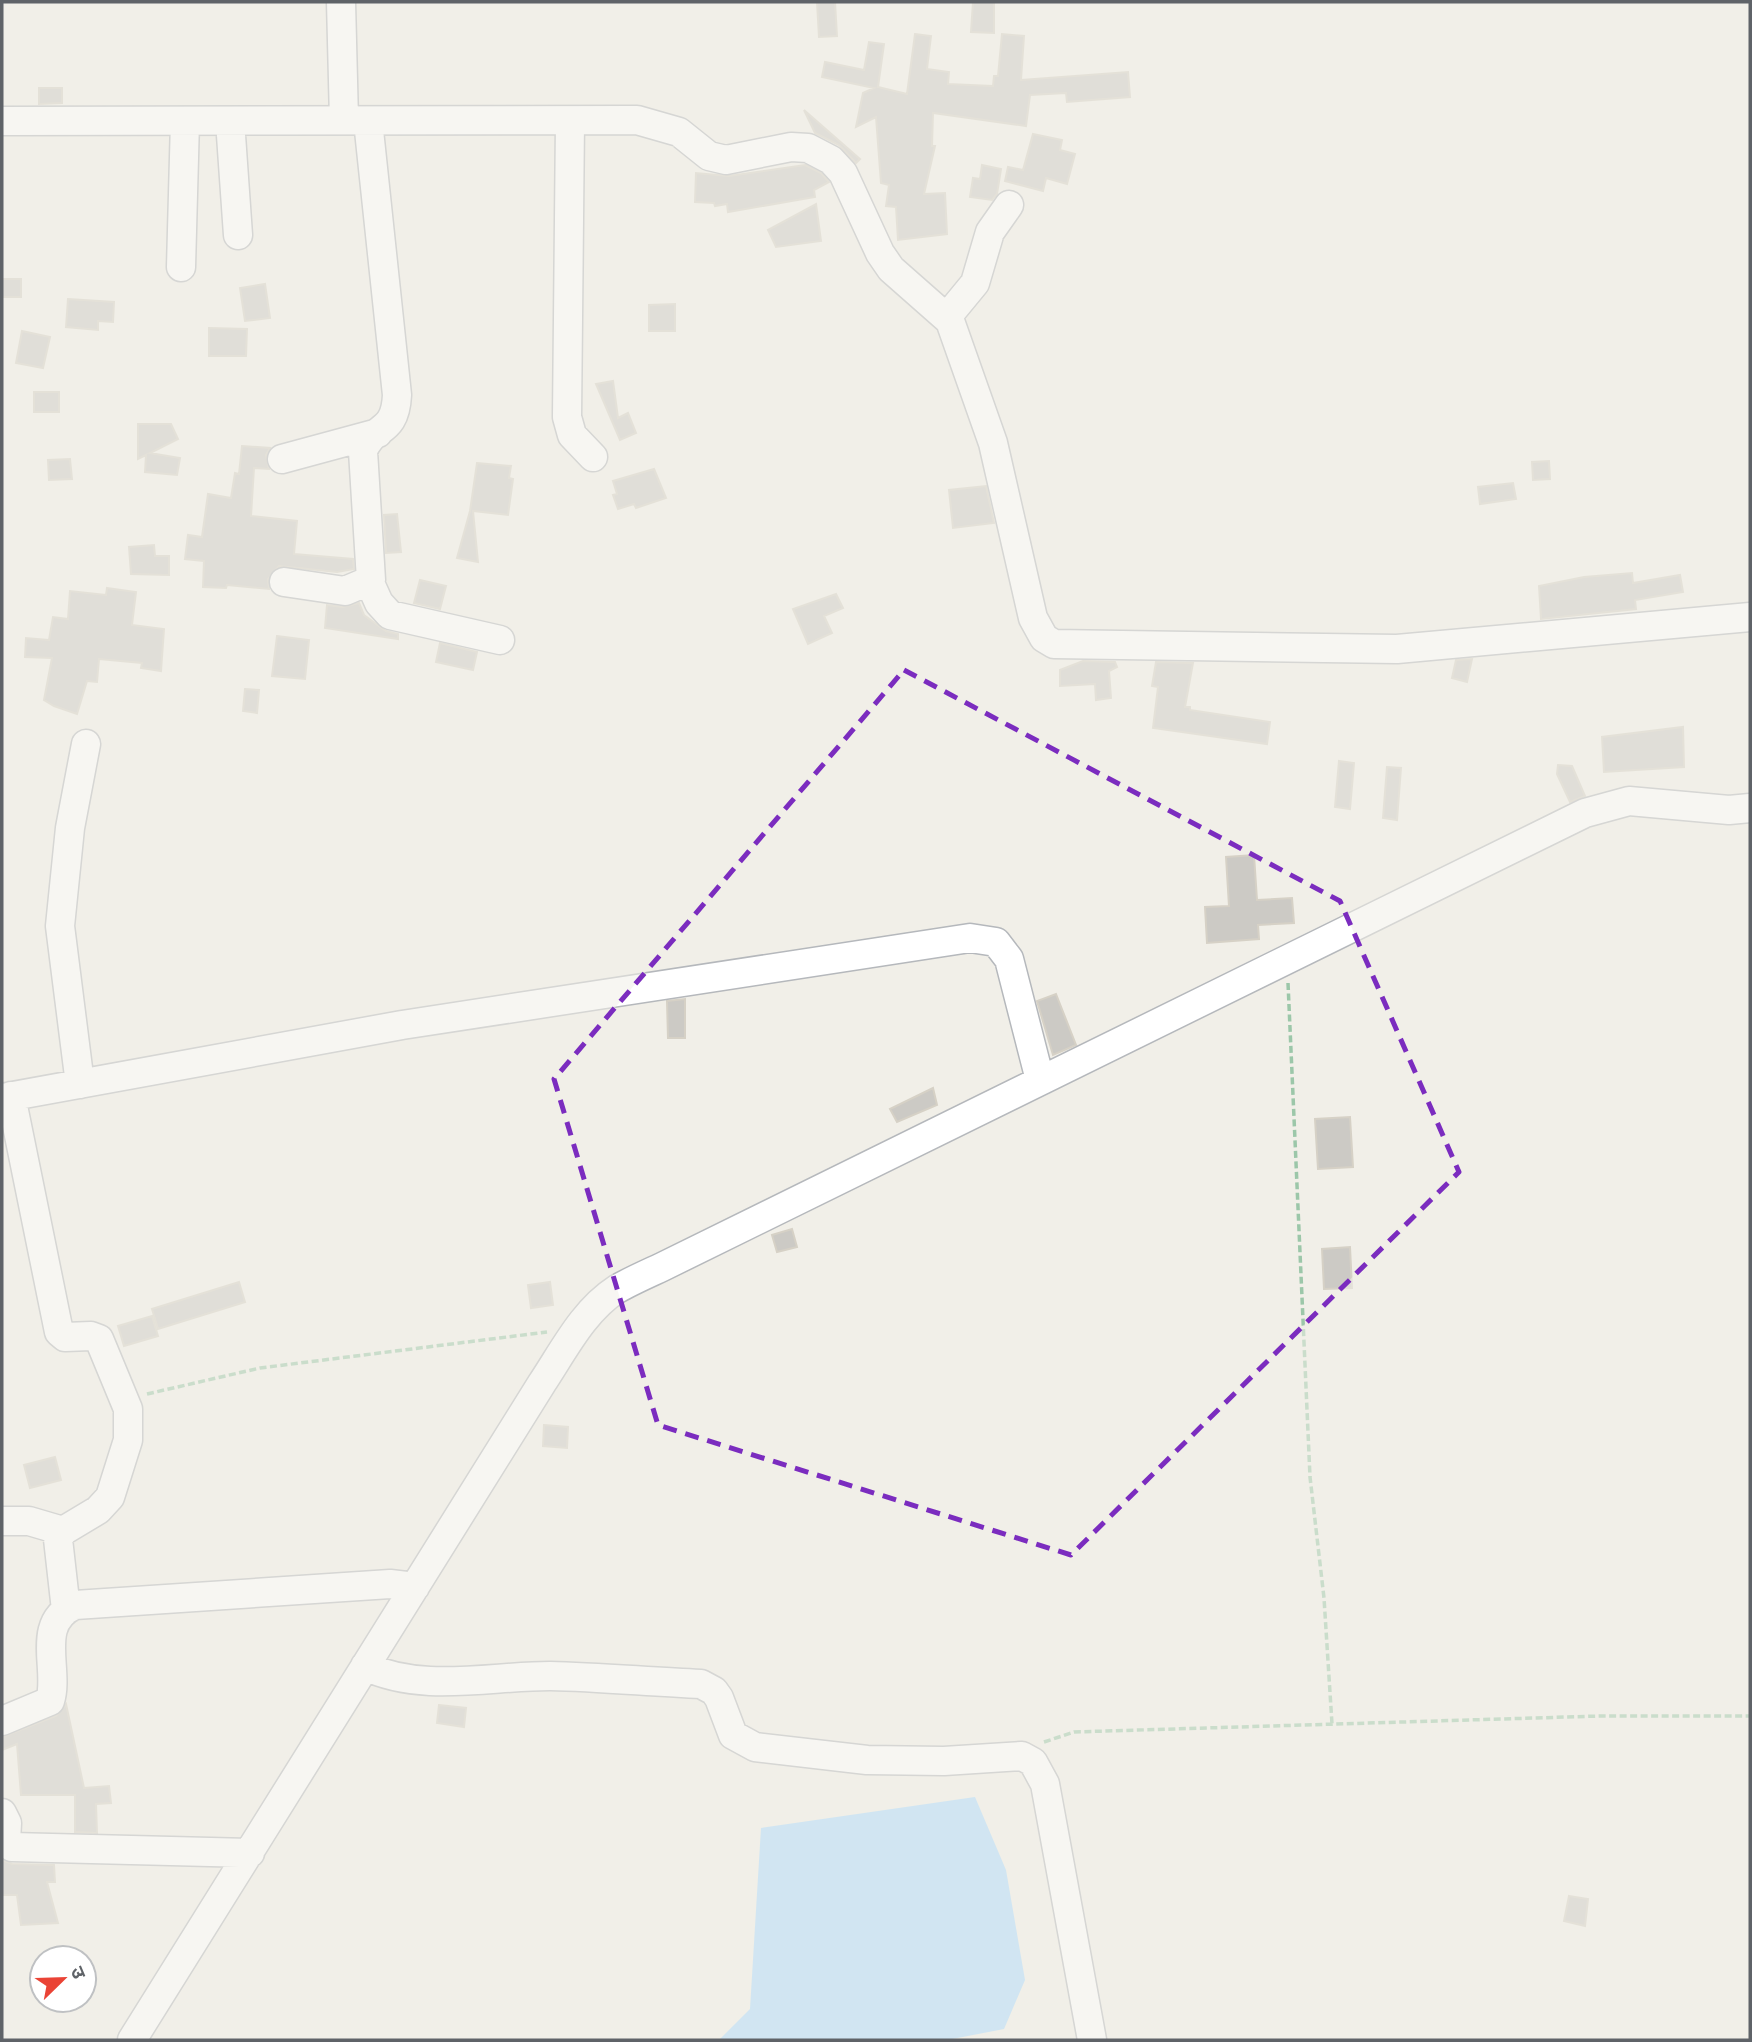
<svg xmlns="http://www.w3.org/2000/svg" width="1752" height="2042" font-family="'IBM Plex Sans','Noto Sans Devanagari',sans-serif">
  <rect width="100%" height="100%" fill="#f1efe8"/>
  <!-- water -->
  <path fill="#aadaff" d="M 975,1797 L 1006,1870 L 1025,1980 L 1004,2029 L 947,2040 L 719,2040 L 750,2009 L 761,1828 Z"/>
  <!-- building -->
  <path fill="#cccac5" stroke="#d6d1c6" stroke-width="2" d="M 817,2 L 835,2 L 837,36 L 819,37 Z
    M 973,2 L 994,2 L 994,33 L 971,32 Z
    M 915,34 L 931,36 L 927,69 L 949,72 L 948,84 L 993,86 L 994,76 L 998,76 L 1002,34 L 1024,36 L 1021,80 L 1128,72 L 1130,97 L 1067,102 L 1066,93 L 1030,95 L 1026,126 L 933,113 L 932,146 L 935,146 L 924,194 L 945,193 L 947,234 L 898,240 L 896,207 L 886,206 L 889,185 L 881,183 L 876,117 L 856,127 L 863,93 L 874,88 L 822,77 L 825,62 L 864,70 L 869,42 L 884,44 L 878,87 L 907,94 Z
    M 39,88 L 62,88 L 62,103 L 39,104 Z
    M 804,110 L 860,159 L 856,163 L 839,145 L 815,133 Z
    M 1033,134 L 1062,140 L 1060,150 L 1075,154 L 1067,184 L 1046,178 L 1043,191 L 1005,181 L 1008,167 L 1023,170 Z
    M 805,165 L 821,173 L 829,182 L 814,190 L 815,197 L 728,212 L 727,204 L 715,206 L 714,203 L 695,202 L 696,173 L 729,176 Z
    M 982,165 L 1001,169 L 997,194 L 992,200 L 970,197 L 973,178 L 980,179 Z
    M 816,204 L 821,241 L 776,247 L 768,230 Z
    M 2,279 L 21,279 L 21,297 L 2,297 Z
    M 265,284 L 270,318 L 245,321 L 240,288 Z
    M 68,299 L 114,302 L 113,322 L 98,321 L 98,330 L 66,327 Z
    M 675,304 L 675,331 L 649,331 L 649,305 Z
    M 209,328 L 247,329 L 246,356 L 209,356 Z
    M 22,331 L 50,337 L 43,368 L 16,363 Z
    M 613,381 L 618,418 L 628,413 L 636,433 L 620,440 L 596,384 Z
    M 34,392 L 59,392 L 59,412 L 34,412 Z
    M 138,424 L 171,424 L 178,439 L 150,453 L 180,458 L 177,475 L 145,472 L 146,455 L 138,459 Z
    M 242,446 L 270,448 L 266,455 L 269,469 L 254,468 L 251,516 L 297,521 L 294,554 L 353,559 L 354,569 L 337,572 L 279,566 L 268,579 L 269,589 L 227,585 L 226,588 L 203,587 L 204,561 L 185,559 L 188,535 L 202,537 L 208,494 L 231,498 L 235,473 L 239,474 Z
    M 70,459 L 72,479 L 49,480 L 48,460 Z
    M 1549,461 L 1550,479 L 1533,480 L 1532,462 Z
    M 477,463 L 511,466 L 509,478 L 513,479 L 508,515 L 473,511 L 478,562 L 457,558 L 470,511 Z
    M 654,469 L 666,498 L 636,508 L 634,504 L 618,509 L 613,495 L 617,494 L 613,481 Z
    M 1513,483 L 1516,499 L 1480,504 L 1478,487 Z
    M 986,486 L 994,523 L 953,528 L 949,490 Z
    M 397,514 L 401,552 L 386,553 L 384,515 Z
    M 154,545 L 155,556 L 169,556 L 169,575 L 131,574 L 129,547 Z
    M 1632,573 L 1633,583 L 1680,575 L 1683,592 L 1635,600 L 1636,609 L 1541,619 L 1539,586 L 1584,577 Z
    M 420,580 L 446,586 L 440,609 L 414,603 Z
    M 107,588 L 136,592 L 132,625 L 164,629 L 161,671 L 141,668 L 142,663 L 99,659 L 97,682 L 87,681 L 77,714 L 54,706 L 44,700 L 52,658 L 25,657 L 26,638 L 49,640 L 53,617 L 68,619 L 70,591 L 106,595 Z
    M 836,594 L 843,608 L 824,616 L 832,633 L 808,644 L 793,609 Z
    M 359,603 L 364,615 L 386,631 L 398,634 L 398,639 L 325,628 L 327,605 L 343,607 Z
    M 277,636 L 309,640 L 305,679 L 272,676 Z
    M 440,643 L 477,652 L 473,670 L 436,662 Z
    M 1472,659 L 1467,682 L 1452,678 L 1456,660 Z
    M 1083,661 L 1115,662 L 1117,667 L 1109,671 L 1111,698 L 1096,700 L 1095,684 L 1060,686 L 1060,670 Z
    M 1156,662 L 1193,663 L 1185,707 L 1190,707 L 1190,710 L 1270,722 L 1267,744 L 1153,728 L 1158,687 L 1152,686 Z
    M 245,689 L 259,690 L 257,713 L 243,711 Z
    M 1683,727 L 1684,767 L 1604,772 L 1602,737 Z
    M 1339,761 L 1354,763 L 1350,809 L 1335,807 Z
    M 1558,765 L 1572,766 L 1585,796 L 1570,802 L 1557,774 Z
    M 1387,767 L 1401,768 L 1397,820 L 1383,818 Z
    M 1254,855 L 1257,900 L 1292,898 L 1294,923 L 1258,925 L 1259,939 L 1207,943 L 1205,907 L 1229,906 L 1226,857 Z
    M 1056,994 L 1076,1045 L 1053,1055 L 1037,1001 Z
    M 685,999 L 685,1038 L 668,1038 L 667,1001 Z
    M 933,1088 L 937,1105 L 897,1122 L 890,1109 Z
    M 1350,1117 L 1353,1167 L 1318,1169 L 1315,1119 Z
    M 792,1229 L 797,1247 L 777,1252 L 772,1235 Z
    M 1350,1247 L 1352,1288 L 1324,1289 L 1322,1249 Z
    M 239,1282 L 245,1302 L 158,1329 L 152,1309 Z
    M 550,1282 L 553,1305 L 531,1308 L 528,1285 Z
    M 152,1316 L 158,1336 L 124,1346 L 118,1326 Z
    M 544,1425 L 568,1427 L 567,1448 L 543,1446 Z
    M 55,1457 L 61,1480 L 30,1488 L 24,1465 Z
    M 66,1704 L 84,1788 L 109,1786 L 111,1803 L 96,1804 L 97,1833 L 75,1832 L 75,1795 L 21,1795 L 17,1744 L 2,1750 L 2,1737 L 56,1716 Z
    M 439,1705 L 466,1708 L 464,1727 L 437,1723 Z
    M 2,1860 L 12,1864 L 54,1865 L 55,1882 L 47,1882 L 58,1923 L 21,1925 L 17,1895 L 2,1895 Z
    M 1569,1896 L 1588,1899 L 1585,1926 L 1564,1921 Z"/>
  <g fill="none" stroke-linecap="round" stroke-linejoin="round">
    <defs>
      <path id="minor" d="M 341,2 L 344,120
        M 2,121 L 637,120 L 679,132 L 709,156 L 726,160 L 791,147 L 808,148 L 831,160 L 843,173 L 880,253 L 891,269 L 950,321 L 993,443 L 1033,618 L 1044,638 L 1054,644 L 1397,649 L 1750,617
        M 230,121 L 238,235
        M 570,121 L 567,417 L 572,435 L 593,457
        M 181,267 L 185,121
        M 947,317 L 975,283 L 990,232 L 1009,205
        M 282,459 L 378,433
        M 284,582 L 345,591 L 371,580 L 363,451 C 373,424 395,436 397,395 L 368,121
        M 370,583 L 379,603 L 390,615 L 500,640
        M 80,1084 L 60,926 L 70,828 L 86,744
        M 11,1096 L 59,1332 L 65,1337 L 91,1336 L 99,1339 L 128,1409 L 128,1440 L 110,1497 L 98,1510 L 63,1531 L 58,1539 L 66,1610
        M 2,1098 L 402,1025 L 970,938 L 996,942 L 1009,959 L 1040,1080
        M 2,1521 L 29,1521 L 63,1531
        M 365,1666 C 421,1693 490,1676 550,1676 C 600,1677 651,1682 701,1684 L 714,1691 L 719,1698 L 733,1735 L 755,1747 L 867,1760 L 944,1761 L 1022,1756 L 1033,1762 L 1045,1784 L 1092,2040
        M 2,1721 L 50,1701 C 60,1670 34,1623 75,1605 L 390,1584 L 415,1587
        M 2,1813 L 7,1823 L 6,1841 L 12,1847 L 250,1853
        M 132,2040 L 542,1383 C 564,1350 583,1311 617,1289 C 631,1281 647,1274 662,1267 L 1585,813 L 1629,801 L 1729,810 L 1750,808"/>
    </defs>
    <!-- minor casing -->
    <use href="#minor" stroke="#b5b8bc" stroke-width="31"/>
    <!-- path -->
    <path stroke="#9cc7a9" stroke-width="3.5" stroke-dasharray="7 3.5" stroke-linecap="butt" d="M 1288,983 L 1310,1477 L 1324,1598 L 1332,1724
      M 147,1394 L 260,1368 L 547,1332
      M 1044,1742 L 1074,1732 L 1600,1716 L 1750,1716"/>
    <!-- minor -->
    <use href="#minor" stroke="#fff" stroke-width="28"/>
  </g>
  <!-- marked area -->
  <path d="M0 0H1752V2042H0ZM 904,670 L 1340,901 L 1459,1172 L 1071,1555 L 658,1425 L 554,1079 Z" fill="#f1efe8" fill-opacity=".55" fill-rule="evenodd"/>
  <path fill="none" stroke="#7b2cbf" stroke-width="5" stroke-dasharray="14 9" stroke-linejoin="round" d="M 904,670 L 1340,901 L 1459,1172 L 1071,1555 L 658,1425 L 554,1079 Z"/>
  <!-- border -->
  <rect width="1752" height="2042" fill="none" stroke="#5f6368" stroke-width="7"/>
  <!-- north arrow -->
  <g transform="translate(63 1979) rotate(67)"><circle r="33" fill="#ffffff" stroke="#bfc1c3" stroke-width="2"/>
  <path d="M0-5L12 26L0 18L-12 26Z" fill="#ea4335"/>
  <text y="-10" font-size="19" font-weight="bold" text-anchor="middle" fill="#5f6368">उ</text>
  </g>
</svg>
